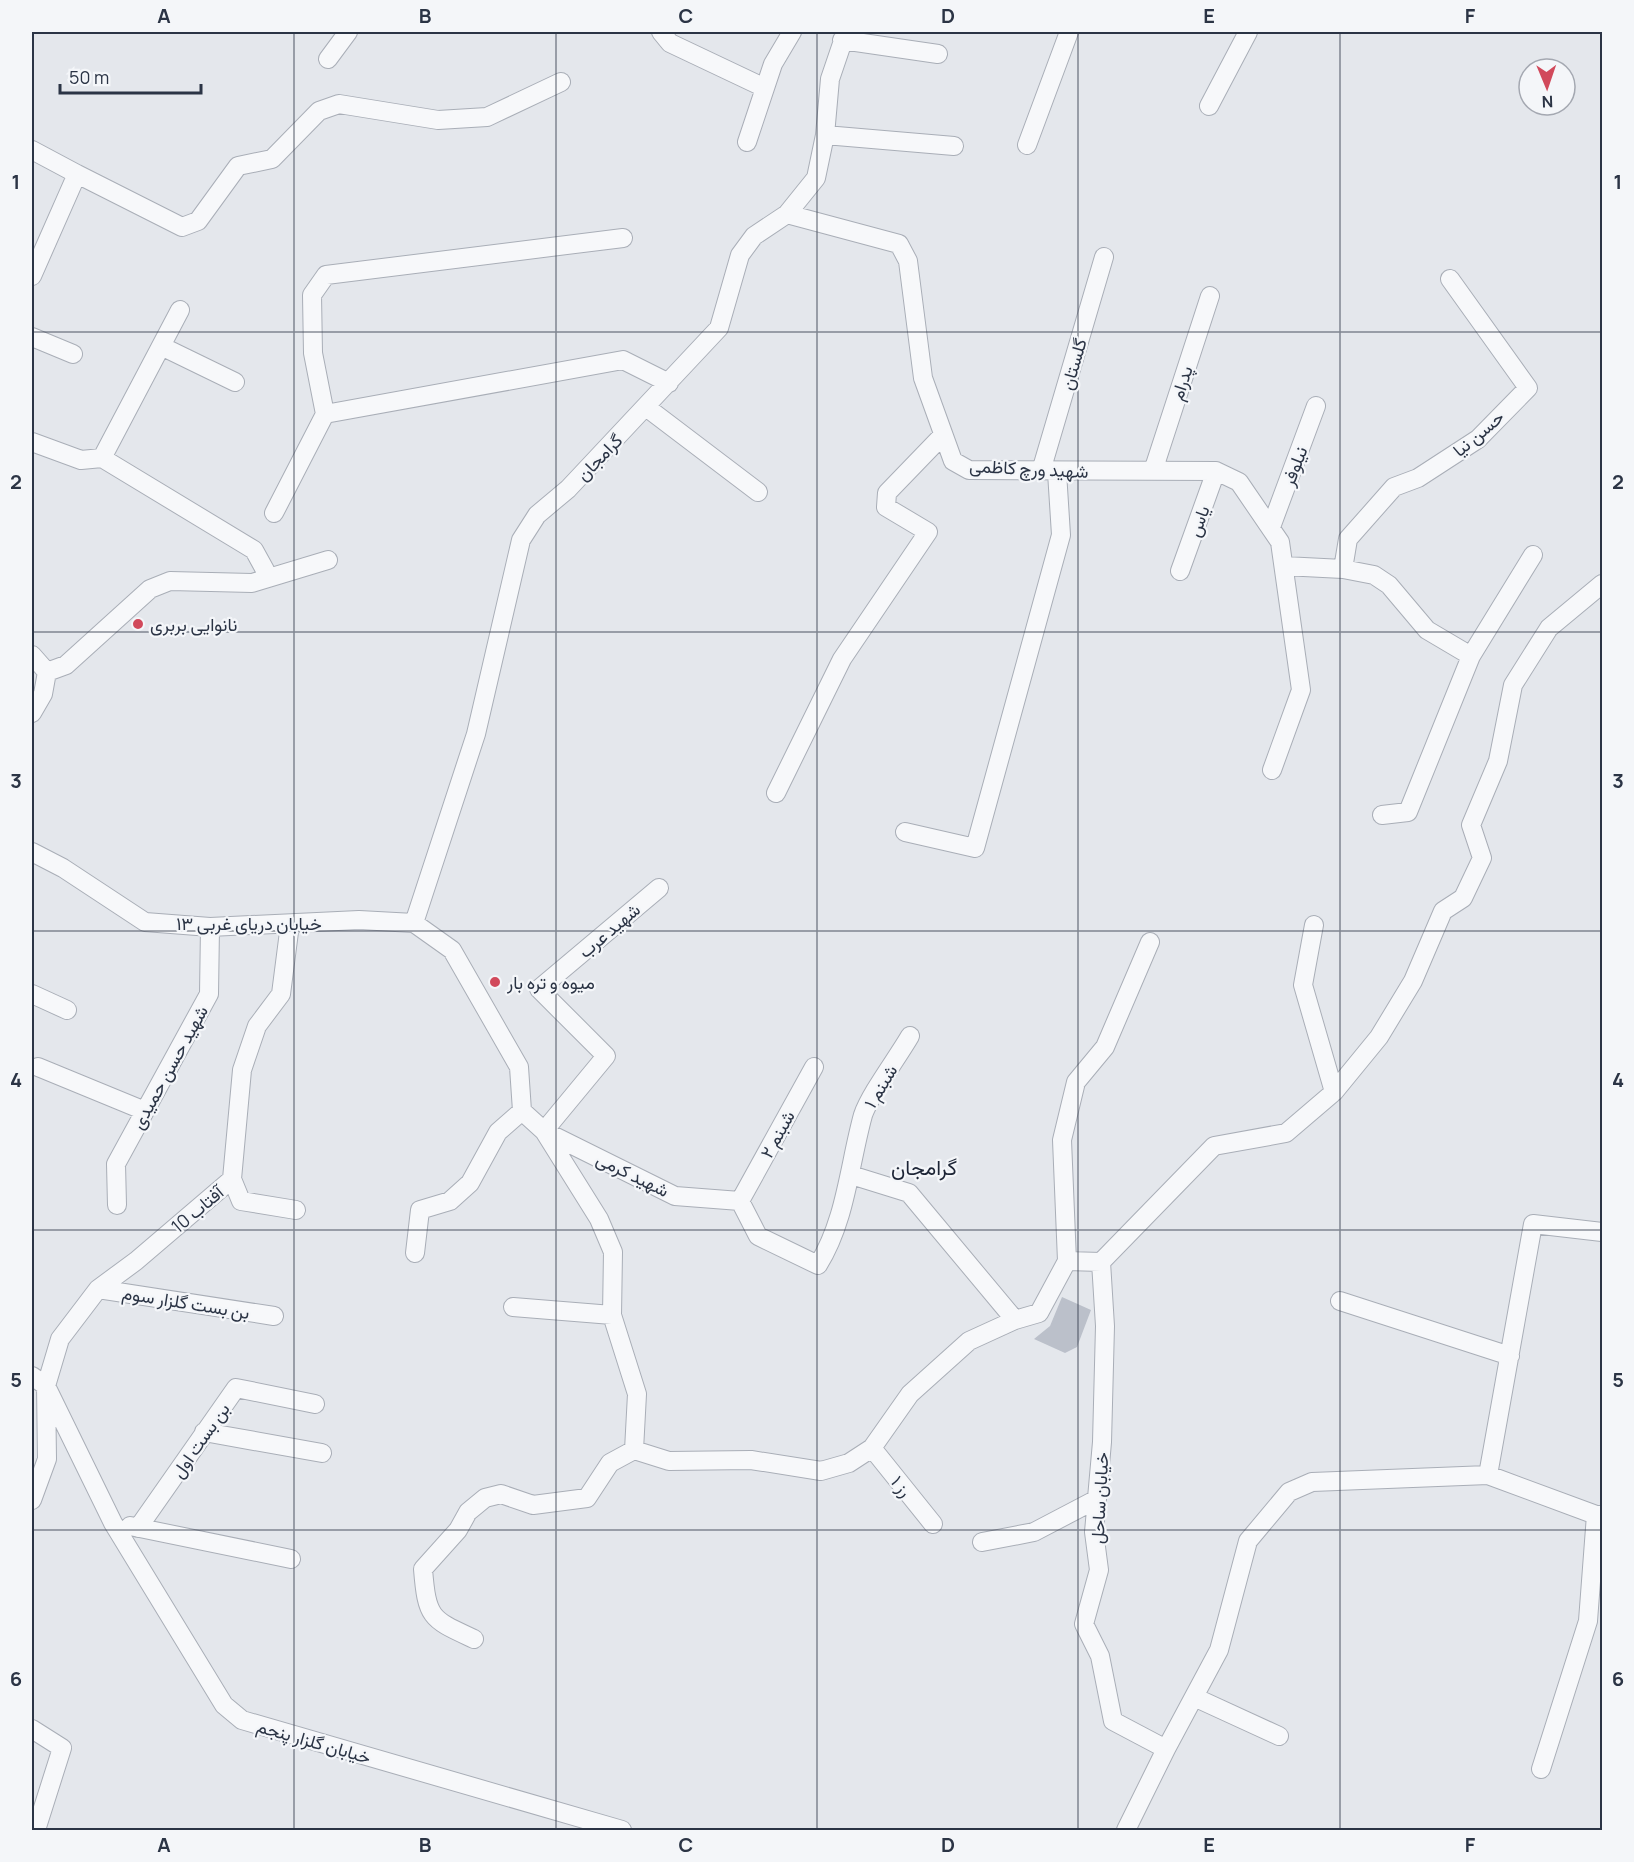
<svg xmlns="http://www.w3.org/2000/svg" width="1634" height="1862" font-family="Manrope,Vazirmatn,sans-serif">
  <rect width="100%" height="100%" fill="#e4e7ec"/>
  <!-- building -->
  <path fill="#bbc0ca" d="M 1062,1297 L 1091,1310 L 1077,1347 L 1065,1353 L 1034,1339 L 1050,1326 Z"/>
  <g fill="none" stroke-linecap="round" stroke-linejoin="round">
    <defs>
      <path id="minor" d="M 661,32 L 670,43 L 765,88
        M 842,40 L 938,54
        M 328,59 L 348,32
        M 1209,106 L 1248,32
        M 825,135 L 954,146
        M 747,142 L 773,64 L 792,32
        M 1027,145 L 1069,32
        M 32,150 L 77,174
        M 787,214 L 899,244 L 908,261 L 923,378 L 953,461 L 969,470 L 1216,471 L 1239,482 L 1280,542 L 1301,690 L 1272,770
        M 32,276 L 77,174 L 182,227 L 198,221 L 238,166 L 272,159 L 319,111 L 339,104 L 438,120 L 487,117 L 561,82
        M 32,337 L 73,354
        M 161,346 L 235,382
        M 646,407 L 758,492
        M 325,414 L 313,353 L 312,295 L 326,275 L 623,238
        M 32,442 L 81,460 L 102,458 L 254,550 L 265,570 L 264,578
        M 102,458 L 180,310
        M 1041,471 L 1104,257
        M 1153,471 L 1210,296
        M 274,513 L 325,414 L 623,360 L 669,383
        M 1271,527 L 1316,406
        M 1284,566 L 1343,569 L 1374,575 L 1389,585 L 1427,630 L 1471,656
        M 1343,569 L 1348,539 L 1394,487 L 1418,478 L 1478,439 L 1528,388 L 1450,279
        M 1180,571 L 1216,471
        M 32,655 L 47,672 L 43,694 L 32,713
        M 47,672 L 66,665 L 150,589 L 170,581 L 252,583 L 328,560
        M 776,793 L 842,659 L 928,532 L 886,507 L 887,493 L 943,435
        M 1382,815 L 1408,812 L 1471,656 L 1533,555
        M 905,832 L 975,848 L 1061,535 L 1057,472
        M 32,852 L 63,868 L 145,922 L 210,927 L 359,920 L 414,923
        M 659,888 L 539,989 L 606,1056 L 544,1131 L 675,1196 L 740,1201 L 758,1236 L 818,1265 C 846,1220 849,1166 863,1115 C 870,1094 898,1057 910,1036
        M 414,923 L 452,950 L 519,1067 L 522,1111 L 544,1131 L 599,1219 L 613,1252 L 612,1315 L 637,1394 L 634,1450 L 669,1461 L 751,1460 L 821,1471 L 849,1463 L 872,1448 L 910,1394 L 969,1341 L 1015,1320 L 1039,1313 L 1067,1261 L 1101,1262 L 1214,1146 L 1286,1133 L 1334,1092 L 1379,1037 L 1413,981 L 1443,911 L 1463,898 L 1482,858 L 1471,825 L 1498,761 L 1513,685 L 1549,628 L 1602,584
        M 414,923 L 476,734 L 521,540 L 537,515 L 568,489 L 719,328 L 740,255 L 754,236 L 787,214 L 816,178 L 825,135 L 830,79 L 846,32
        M 1314,925 L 1303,985 L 1334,1092
        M 32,994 L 67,1010
        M 38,1067 L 145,1111
        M 851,1175 L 909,1193 L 1015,1320
        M 232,1179 L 241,1201 L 296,1210
        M 740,1201 L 814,1067
        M 117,1205 L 116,1164 L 209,994 L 210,927
        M 415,1253 L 420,1210 L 450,1201 L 470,1183 L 498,1132 L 522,1111
        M 1067,1261 L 1062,1140 L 1076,1082 L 1105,1047 L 1150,942
        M 1101,1262 L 1105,1326 L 1102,1442 L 1094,1532 L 1099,1570 L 1084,1624 L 1100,1656 L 1113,1721 L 1166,1749 L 1126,1830
        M 98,1289 L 274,1316
        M 1340,1301 L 1510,1356
        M 513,1307 L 612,1315
        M 32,1376 L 46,1386 L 113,1523 L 224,1705 L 242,1720 L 622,1830
        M 204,1432 L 322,1453
        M 872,1448 L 933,1524
        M 1488,1475 L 1533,1224 L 1602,1232
        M 32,1500 L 47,1459 L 46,1386 L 60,1339 L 98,1289 L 136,1261 L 232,1179 L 242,1070 L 257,1026 L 281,994 L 290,924
        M 130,1526 L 291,1559
        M 138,1528 L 236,1388 L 315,1404
        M 982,1542 L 1034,1532 L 1097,1499
        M 474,1639 C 431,1619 427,1619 423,1569 L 458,1530 L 468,1512 L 485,1498 L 501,1494 L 533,1505 L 587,1498 L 610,1463 L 634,1450
        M 1194,1697 L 1279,1736
        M 32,1729 L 62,1748 L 36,1830
        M 1166,1749 L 1219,1650 L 1248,1541 L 1289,1492 L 1312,1482 L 1488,1475 L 1596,1515 L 1602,1515
        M 1541,1769 L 1588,1621 L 1596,1515"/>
    </defs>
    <!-- minor casing -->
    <use href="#minor" stroke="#a9aeb7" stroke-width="20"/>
    <!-- minor -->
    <use href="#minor" stroke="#f7f8fa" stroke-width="18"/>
  </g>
  <!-- grid -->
  <path fill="none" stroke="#2b3445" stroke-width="1.5" stroke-opacity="0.55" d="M 294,32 L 294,1830M 556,32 L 556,1830M 817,32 L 817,1830M 1078,32 L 1078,1830M 1340,32 L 1340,1830M 32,332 L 1602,332M 32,632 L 1602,632M 32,931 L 1602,931M 32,1230 L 1602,1230M 32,1530 L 1602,1530"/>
  <!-- markers -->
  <g fill="#d1495b" stroke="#f4f6f9" stroke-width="2">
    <circle cx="138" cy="624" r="6"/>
    <circle cx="495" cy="982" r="6"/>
  </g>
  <g text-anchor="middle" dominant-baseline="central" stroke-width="4.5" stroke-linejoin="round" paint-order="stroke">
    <!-- street labels -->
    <g font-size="18" fill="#2b3445" stroke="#f4f6f9">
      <text transform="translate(1073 364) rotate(-74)">گلستان</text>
      <text transform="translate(1181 383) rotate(-72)">پدرام</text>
      <text transform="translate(1478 433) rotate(-40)">حسن نیا</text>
      <text transform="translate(599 457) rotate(-46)">گرامجان</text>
      <text transform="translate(1294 466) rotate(-69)">نیلوفر</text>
      <text transform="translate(1029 468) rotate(3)">شهید ورچ کاظمی</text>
      <text transform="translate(1198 521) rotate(-70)">یاس</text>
      <text x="249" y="923">خیابان دریای غربی ۱۳</text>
      <text transform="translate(609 930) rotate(-40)">شهید عرب</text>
      <text transform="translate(169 1067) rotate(-61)">شهید حسن حمیدی</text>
      <text transform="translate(880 1086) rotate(-59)">شبنم ۱</text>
      <text transform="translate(777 1134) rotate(-61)">شبنم ۲</text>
      <text transform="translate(633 1174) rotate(26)">شهید کرمی</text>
      <text transform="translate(197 1209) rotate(-40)">آفتاب 10</text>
      <text transform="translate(186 1302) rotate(9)">بن بست گلزار سوم</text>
      <text transform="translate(200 1440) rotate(-55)">بن بست اول</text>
      <text transform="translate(902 1486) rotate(51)">رز ۱</text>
      <text transform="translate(1099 1498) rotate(-87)">خیابان ساحل</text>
      <text transform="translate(314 1741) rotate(16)">خیابان گلزار پنجم</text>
    </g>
    <!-- poi labels -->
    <g font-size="18" fill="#2b3445" stroke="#f4f6f9" text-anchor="start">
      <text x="150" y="624">نانوایی بربری</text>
      <text x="507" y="982">میوه و تره بار</text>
    </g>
    <!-- quarter labels -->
    <g font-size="21" fill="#1d2536" stroke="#f4f6f9">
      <text x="924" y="1167">گرامجان</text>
    </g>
  </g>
  <!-- border -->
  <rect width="1634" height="1862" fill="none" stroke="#f4f6f9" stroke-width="66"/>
  <!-- north arrow -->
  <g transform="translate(1547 87) rotate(178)"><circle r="28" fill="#f4f6f9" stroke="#a4a8b1" stroke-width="1.5"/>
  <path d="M0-4.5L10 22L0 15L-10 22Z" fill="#d1495b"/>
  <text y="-9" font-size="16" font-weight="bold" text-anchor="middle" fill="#2b3445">N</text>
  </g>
  <!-- scale -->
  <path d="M60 84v9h141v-9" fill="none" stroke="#2b3445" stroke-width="3"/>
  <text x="69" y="84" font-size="18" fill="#2b3445" stroke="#f4f6f9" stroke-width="4.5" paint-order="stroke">50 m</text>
  <rect x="33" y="33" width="1568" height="1796" fill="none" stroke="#2b3445" stroke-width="2"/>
  <g font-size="20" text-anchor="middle" font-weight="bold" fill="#2b3445">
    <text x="164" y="23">A</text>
    <text x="425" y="23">B</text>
    <text x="686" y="23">C</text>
    <text x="948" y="23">D</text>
    <text x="1209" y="23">E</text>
    <text x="1470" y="23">F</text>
    <text x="16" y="189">1</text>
    <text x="1618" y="189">1</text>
    <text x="16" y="489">2</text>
    <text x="1618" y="489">2</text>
    <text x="16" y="788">3</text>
    <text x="1618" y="788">3</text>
    <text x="16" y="1087">4</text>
    <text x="1618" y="1087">4</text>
    <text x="16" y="1387">5</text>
    <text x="1618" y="1387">5</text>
    <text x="16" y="1686">6</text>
    <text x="1618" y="1686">6</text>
    <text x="164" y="1852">A</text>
    <text x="425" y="1852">B</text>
    <text x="686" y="1852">C</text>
    <text x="948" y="1852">D</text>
    <text x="1209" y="1852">E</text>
    <text x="1470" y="1852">F</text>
  </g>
</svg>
